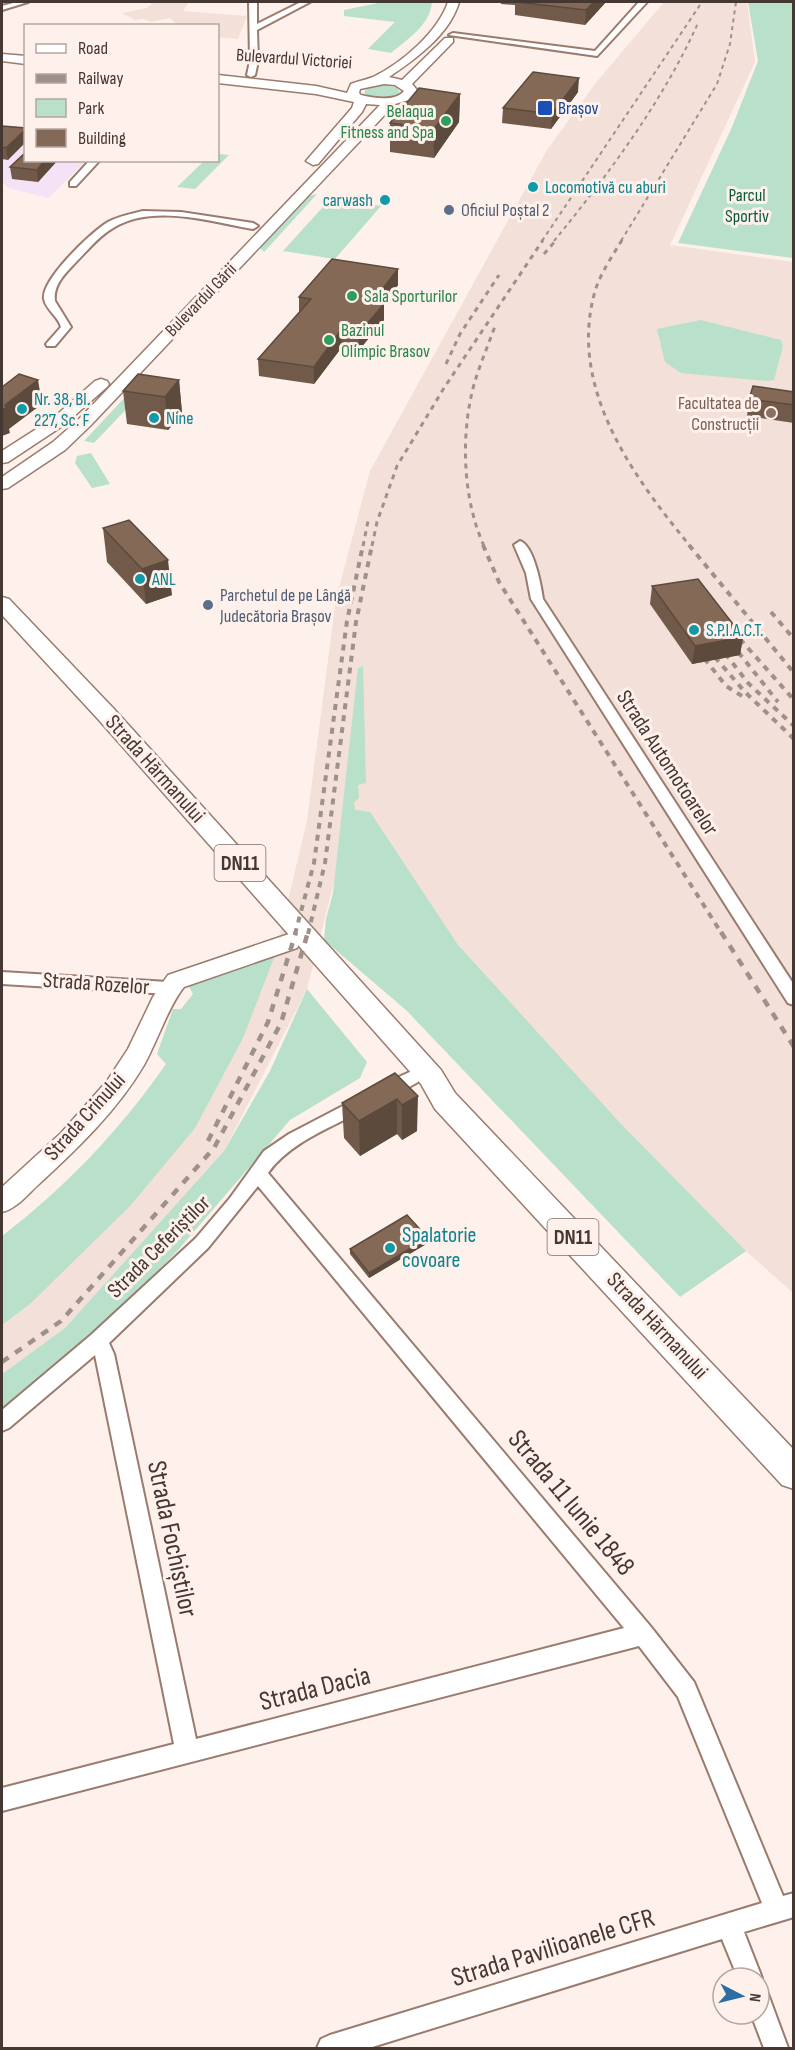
<svg xmlns="http://www.w3.org/2000/svg" width="795" height="2050" font-family="'Sofia Sans Condensed',sans-serif">
  <rect width="100%" height="100%" fill="#fef0ea"/>
  <!-- built -->
  <path fill="#f2e0d9" d="M 149,2 L 189,2 L 183,11 L 247,16 L 238,39 L 218,37 L 218,26 L 177,25 L 170,18 L 152,22 L 143,19 L 135,20 L 122,13 L 147,8 L 152,4 Z
    M 664,2 L 747,2 L 755,62 L 670,245 L 793,262 L 793,1293 L 746,1251 L 632,1136 L 392,884 L 351,815 L 307,989 L 224,1151 L 65,1328 L 2,1374 L 2,1315 L 275,955 L 307,821 L 336,599 L 370,471 L 547,150 L 595,84 Z"/>
  <!-- education -->
  <path fill="#f4e3f6" d="M 2,132 L 25,135 L 26,160 L 86,161 L 48,198 L 8,188 L 2,181 Z"/>
  <!-- green -->
  <path fill="#b8e0ca" d="M 383,2 L 432,2 C 430,25 408,39 391,53 L 368,49 L 395,22 L 344,16 L 344,10 Z
    M 748,2 L 793,2 L 793,258 L 678,243 L 732,127 L 758,61 Z
    M 377,85 L 396,87 L 400,92 C 391,101 374,101 364,93 L 366,89 Z
    M 218,154 L 229,155 L 195,189 L 177,187 L 204,161 L 218,160 Z
    M 317,194 L 265,251 L 264,252 L 260,248 L 261,244 L 305,197 Z
    M 331,198 L 381,206 L 335,259 L 283,251 Z
    M 701,320 L 781,340 L 783,346 L 774,380 L 767,381 L 681,373 L 665,362 L 657,329 Z
    M 144,377 L 154,380 L 94,443 L 84,441 Z
    M 91,453 L 110,484 L 92,488 L 75,463 L 77,456 Z
    M 363,666 L 366,783 L 358,785 L 359,798 L 354,802 L 355,810 L 370,812 L 458,945 L 621,1124 L 746,1251 L 680,1297 L 406,1010 L 324,940 L 326,919 L 333,893 L 358,668 Z
    M 275,955 L 243,1038 L 195,1128 L 130,1206 L 31,1303 L 2,1325 L 2,1236 C 65,1188 121,1129 166,1064 L 157,1054 L 173,1009 L 181,1009 L 193,994 L 188,985 Z
    M 307,989 L 367,1062 L 360,1078 L 290,1120 L 178,1250 L 69,1363 L 2,1416 L 2,1374 L 65,1328 L 224,1151 L 270,1071 Z"/>
  <g fill="none" stroke-linecap="round" stroke-linejoin="round">
    <defs>
      <path id="street" d="M 17,2 L 28,2 L 2,10 L 2,6 Z
        M 249,2 L 257,2 L 257,24 L 301,2 L 310,2 L 257,30 L 258,61 L 255,75 L 251,77 L 247,75 L 250,61 Z
        M 639,2 L 647,2 L 597,56 L 449,35 L 453,33 L 595,51 Z
        M 90,160 L 100,160 L 76,186 L 70,186 L 70,182 Z
        M 143,211 L 181,212 L 253,223 L 258,226 L 253,229 C 211,222 153,203 113,228 C 99,236 88,250 76,262 C 66,273 53,284 55,301 L 71,327 L 55,346 L 47,346 L 46,344 L 61,327 C 58,316 46,310 44,299 C 41,280 91,232 108,222 C 119,216 131,214 143,211 Z
        M 520,541 C 534,546 541,585 543,599 L 794,985 L 794,1005 L 788,1003 L 531,599 L 526,573 L 514,545 Z
        M 2,972 L 168,982 L 174,984 L 176,988 L 174,992 L 168,994 L 2,984 Z
        M 412,1071 L 418,1072 L 420,1077 L 418,1082 C 406,1088 390,1101 377,1097 L 374,1092 L 377,1087 Z
        M 360,1097 L 366,1099 L 369,1104 L 366,1109 C 334,1126 290,1142 268,1173 L 651,1627 L 694,1682 L 783,1896 L 794,1893 L 794,1917 L 744,1932 L 762,1978 L 759,1986 L 759,1978 L 738,1978 L 722,1939 L 369,2048 L 317,2048 L 321,2039 L 330,2035 L 762,1903 L 678,1697 L 639,1646 L 2,1811 L 2,1788 L 174,1744 L 95,1355 L 9,1428 L 2,1431 L 2,1410 L 91,1335 L 196,1238 L 230,1198 L 264,1151 L 289,1134 ZM 258,1186 L 624,1628 L 196,1739 L 114,1354 L 109,1343 L 208,1248 Z
        M 759,1991 L 768,1994 L 788,2048 L 764,2048 L 751,2014 L 759,2014 Z"/>
      <path id="secondary" d="M 448,2 L 459,2 C 450,34 416,59 389,77 L 402,80 L 445,38 L 453,38 L 453,42 L 412,84 L 417,90 L 412,99 L 395,104 L 91,425 L 65,450 L 8,488 L 2,489 L 2,477 L 53,442 L 79,419 L 380,105 L 366,104 L 362,112 L 318,164 L 313,165 L 306,161 L 352,108 L 354,102 L 316,94 L 218,83 L 218,75 L 316,86 L 347,93 L 351,84 C 358,81 366,80 373,77 C 402,63 438,32 448,2 ZM 384,84 L 395,85 L 404,91 C 395,102 374,98 361,95 L 359,93 L 360,89 Z
        M 2,54 L 26,56 L 26,64 L 2,61 Z
        M 101,379 L 107,381 L 109,384 L 107,387 L 64,425 L 8,462 L 2,463 L 2,451 L 52,419 L 95,381 Z
        M 289,934 L 297,936 L 300,942 L 297,948 L 184,987 C 169,1005 157,1042 144,1065 C 117,1111 77,1149 38,1185 C 27,1195 16,1209 2,1212 L 2,1187 L 61,1133 L 107,1081 L 128,1049 L 153,997 L 168,975 Z"/>
      <path id="primary" d="M 2,597 L 9,599 L 114,709 L 441,1070 L 455,1093 L 794,1450 L 794,1489 L 782,1485 L 435,1109 L 421,1084 L 98,719 L 2,615 Z"/>
    </defs>
    <!-- street casing -->
    <use href="#street" stroke="#9a7b6e" stroke-width="4"/>
    <!-- secondary casing -->
    <use href="#secondary" stroke="#9a7b6e" stroke-width="3"/>
    <!-- primary casing -->
    <use href="#primary" stroke="#9a7b6e" stroke-width="3"/>
    <!-- street -->
    <use href="#street" fill="#fff" fill-rule="evenodd"/>
    <!-- secondary -->
    <use href="#secondary" fill="#fff" fill-rule="evenodd"/>
    <!-- primary -->
    <use href="#primary" fill="#fff" fill-rule="evenodd"/>
    <!-- rail-far3 -->
    <path stroke="#9e908a" stroke-width="2" stroke-dasharray="4 4" stroke-linecap="butt" d="M 542,241 L 702,2
      M 554,241 C 608,175 663,101 698,23
      M 621,241 L 717,84 L 730,44 L 736,2"/>
    <!-- rail-far2 -->
    <path stroke="#9e908a" stroke-width="3" stroke-dasharray="5 5" stroke-linecap="butt" d="M 622,240 C 613,255 602,271 596,288 C 566,385 632,475 690,546
      M 544,254 L 556,240
      M 446,364 L 460,334 L 499,275
      M 363,546 L 368,521
      M 372,546 L 377,522 L 397,466 L 444,388 L 543,240
      M 484,546 C 464,502 461,444 471,397 C 476,372 488,347 496,323"/>
    <!-- rail-far1 -->
    <path stroke="#9e908a" stroke-width="4" stroke-dasharray="6 6" stroke-linecap="butt" d="M 483,545 L 499,582 L 722,934
      M 689,545 L 794,673
      M 771,612 L 794,639
      M 732,630 L 794,700
      M 731,643 L 778,702
      M 718,644 L 748,683 L 794,726
      M 707,648 L 745,692 L 794,739
      M 697,649 L 726,686 L 742,696
      M 295,934 L 314,863 L 347,621 L 363,545
      M 308,934 L 325,863 L 356,622 L 372,545"/>
    <!-- rail -->
    <path stroke="#9e908a" stroke-width="4.5" stroke-dasharray="8 8" stroke-linecap="butt" d="M 721,932 L 794,1047
      M 208,1141 L 268,1022 L 296,932
      M 2,1362 L 61,1321 L 214,1148 L 281,1023 L 308,932"/>
  </g>
  <!-- wall -->
  <path fill="#715a4a" d="M 501,2 L 606,2 L 585,25 L 515,15 L 515,5 L 501,4 Z
    M 578,92 L 551,129 L 502,123 L 503,108 Z
    M 460,94 L 459,122 L 434,158 L 390,152 L 390,123 Z
    M 2,126 L 26,128 L 8,160 L 2,159 Z
    M 58,160 L 38,182 L 12,179 L 10,167 Z
    M 398,285 L 384,304 L 384,320 L 359,350 L 342,347 L 314,384 L 259,376 L 258,359 L 299,313 L 299,297 Z
    M 179,380 L 182,413 L 168,430 L 127,424 L 123,391 Z
    M 794,392 L 794,423 L 747,416 L 749,399 Z
    M 103,528 L 172,595 L 146,604 L 107,562 Z
    M 652,586 L 743,637 L 740,655 L 692,664 L 650,604 Z
    M 395,1073 L 417,1131 L 402,1140 L 397,1134 L 360,1156 L 344,1138 L 342,1103 Z
    M 428,1238 L 428,1243 L 369,1278 L 350,1254 L 350,1249 Z"/>
  <!-- shaded-wall -->
  <path fill="#5c4a3c" d="M 594,2 L 606,2 L 585,25 L 586,10 Z
    M 579,78 L 578,92 L 551,129 L 552,114 Z
    M 460,94 L 459,122 L 434,158 L 434,129 Z
    M 26,129 L 26,142 L 8,160 L 6,148 Z
    M 45,160 L 58,160 L 38,182 L 37,170 Z
    M 398,269 L 398,285 L 384,304 L 384,320 L 359,350 L 359,333 L 372,302 Z
    M 341,330 L 342,347 L 314,384 L 314,367 Z
    M 38,380 L 42,404 L 9,429 L 10,433 L 2,436 L 2,410 L 5,405 Z
    M 179,380 L 182,413 L 168,430 L 165,397 Z
    M 168,560 L 172,595 L 146,604 L 142,569 Z
    M 743,637 L 740,655 L 692,664 L 695,646 Z
    M 418,1096 L 417,1131 L 402,1140 L 402,1105 Z
    M 397,1099 L 397,1134 L 360,1156 L 359,1121 Z
    M 428,1238 L 428,1243 L 369,1278 L 369,1273 Z"/>
  <!-- building -->
  <path fill="#836956" stroke="#5c4a3c" stroke-width="1.5" d="M 517,2 L 594,2 L 586,10 Z
    M 533,72 L 579,78 L 552,114 L 503,108 Z
    M 419,88 L 460,94 L 434,129 L 390,123 Z
    M 2,126 L 26,128 L 26,129 L 6,148 L 2,147 Z
    M 26,152 L 26,160 L 45,160 L 37,170 L 10,167 Z
    M 332,259 L 398,269 L 372,302 L 384,304 L 359,333 L 341,330 L 314,367 L 258,359 L 311,299 L 299,297 Z
    M 19,374 L 38,380 L 5,405 L 6,408 L 2,410 L 2,387 Z
    M 138,374 L 179,380 L 165,397 L 123,391 Z
    M 753,386 L 794,392 L 794,405 L 749,399 Z
    M 129,520 L 168,560 L 142,569 L 103,528 Z
    M 698,579 L 743,637 L 695,646 L 652,586 Z
    M 395,1073 L 418,1096 L 402,1105 L 397,1099 L 359,1121 L 342,1103 Z
    M 407,1215 L 428,1238 L 369,1273 L 350,1249 Z"/>
  <!-- markers -->
  <rect fill="#1a4fb4" stroke="#fef0ea" stroke-width="2" x="537" y="100" width="16" height="16" rx="3"/>
  <g fill="#2e9e5b" stroke="#fef0ea" stroke-width="2">
    <circle cx="446" cy="121" r="6"/>
    <circle cx="352" cy="296" r="6"/>
    <circle cx="329" cy="340" r="6"/>
  </g>
  <g fill="#0f9aa8" stroke="#fef0ea" stroke-width="2">
    <circle cx="533" cy="187" r="6"/>
    <circle cx="385" cy="200" r="6"/>
    <circle cx="22" cy="409" r="6"/>
    <circle cx="154" cy="418" r="6"/>
    <circle cx="140" cy="579" r="6"/>
    <circle cx="694" cy="630" r="6"/>
    <circle cx="390" cy="1248" r="6"/>
  </g>
  <g fill="#5c6f8a" stroke="#fef0ea" stroke-width="2">
    <circle cx="449" cy="210" r="6"/>
    <circle cx="208" cy="605" r="6"/>
  </g>
  <circle fill="#8d6e63" stroke="#fef0ea" stroke-width="2" cx="771" cy="413" r="6"/>
  <g text-anchor="middle" dominant-baseline="central" stroke-width="6" stroke-linejoin="round" paint-order="stroke">
    <!-- far-street labels -->
    <g font-size="18" fill="#453732" stroke="#fef0ea">
      <text transform="translate(294 59) rotate(4)">Bulevardul Victoriei</text>
      <text transform="translate(201 300) rotate(-46)">Bulevardul Gării</text>
    </g>
    <!-- far-transit labels -->
    <g font-size="18" fill="#164399" stroke="#fef0ea" text-anchor="start">
      <text x="558" y="108">Brașov</text>
    </g>
    <!-- far-leisure labels -->
    <g font-size="18" fill="#27864d" stroke="#fef0ea" text-anchor="start">
      <text x="434" y="111" text-anchor="end">Belaqua<tspan x="434" dy="21">Fitness and Spa</tspan></text>
      <text x="364" y="296">Sala Sporturilor</text>
      <text x="341" y="330">Bazinul<tspan x="341" dy="21">Olimpic Brasov</tspan></text>
    </g>
    <!-- far-culture labels -->
    <g font-size="18" fill="#0d838f" stroke="#fef0ea" text-anchor="start">
      <text x="545" y="187">Locomotivă cu aburi</text>
      <text x="373" y="200" text-anchor="end">carwash</text>
      <text x="34" y="399">Nr. 38, Bl.<tspan x="34" dy="21">227, Sc. F</tspan></text>
      <text x="166" y="418">Nine</text>
      <text x="152" y="579">ANL</text>
      <text x="706" y="630">S.P.I.A.C.T.</text>
    </g>
    <!-- far-park labels -->
    <g font-size="18" fill="#085b3c" stroke="#fef0ea">
      <text x="747" y="195">Parcul<tspan x="747" dy="21">Sportiv</tspan></text>
    </g>
    <!-- far-service labels -->
    <g font-size="18" fill="#4e5e75" stroke="#fef0ea" text-anchor="start">
      <text x="461" y="210">Oficiul Poștal 2</text>
      <text x="220" y="595">Parchetul de pe Lângă<tspan x="220" dy="21">Judecătoria Brașov</tspan></text>
    </g>
    <!-- far-education labels -->
    <g font-size="18" fill="#785e54" stroke="#fef0ea" text-anchor="end">
      <text x="759" y="403">Facultatea de<tspan x="759" dy="21">Construcții</tspan></text>
    </g>
    <!-- shield labels -->
    <g fill="#fef0ea" stroke="#7c6e69" stroke-width="1.5">
      <rect x="214.5" y="845" width="51" height="36" rx="4.5"/>
      <rect x="547.5" y="1219" width="51" height="36" rx="4.5"/>
    </g>
    <g font-size="21" font-weight="bold" fill="#453732">
      <text x="240" y="863">DN11</text>
      <text x="573" y="1237">DN11</text>
    </g>
    <!-- street labels -->
    <g font-size="22" fill="#453732" stroke="#fef0ea">
      <text transform="translate(667 763) rotate(57)">Strada Automotoarelor</text>
      <text transform="translate(155 769) rotate(48)">Strada Hărmanului</text>
      <text transform="translate(96 984) rotate(4)">Strada Rozelor</text>
      <text transform="translate(85 1117) rotate(-48)">Strada Crinului</text>
      <text transform="translate(159 1247) rotate(-45)">Strada Ceferiștilor</text>
      <text transform="translate(657 1326) rotate(47)">Strada Hărmanului</text>
    </g>
    <!-- culture labels -->
    <g font-size="22" fill="#0d838f" stroke="#fef0ea" text-anchor="start">
      <text x="402" y="1235">Spalatorie<tspan x="402" dy="25">covoare</tspan></text>
    </g>
    <!-- near-street labels -->
    <g font-size="27" fill="#453732" stroke="#fef0ea">
      <text transform="translate(571 1503) rotate(50)">Strada 11 Iunie 1848</text>
      <text transform="translate(172 1539) rotate(78)">Strada Fochiștilor</text>
      <text transform="translate(315 1689) rotate(-14)">Strada Dacia</text>
      <text transform="translate(553 1948) rotate(-17)">Strada Pavilioanele CFR</text>
    </g>
  </g>
  <!-- border -->
  <rect width="795" height="2050" fill="none" stroke="#453732" stroke-width="6"/>
  <!-- legend -->
  <rect x="24" y="24" width="195" height="138" fill="#fef0ea" stroke="#b4a6a0" stroke-width="1.5"/>
  <rect x="36" y="44" width="30" height="9" fill="#ffffff" stroke="#b4a6a0" stroke-width="1.5"/>
  <text x="78" y="54" font-size="18" fill="#453732">Road</text>
  <rect x="36" y="74" width="30" height="9" fill="#9e908a" stroke="#b4a6a0" stroke-width="1.5"/>
  <text x="78" y="84" font-size="18" fill="#453732">Railway</text>
  <rect x="36" y="99" width="30" height="18" fill="#b8e0ca" stroke="#b4a6a0" stroke-width="1.5"/>
  <text x="78" y="114" font-size="18" fill="#453732">Park</text>
  <rect x="36" y="129" width="30" height="18" fill="#836956" stroke="#b4a6a0" stroke-width="1.5"/>
  <text x="78" y="144" font-size="18" fill="#453732">Building</text>
  <!-- north arrow -->
  <g transform="translate(741 1996) rotate(97)"><circle r="28" fill="#fef0ea" stroke="#b4a6a0" stroke-width="1.5"/>
  <path d="M0-4.5L10 22L0 15L-10 22Z" fill="#2c6ea3"/>
  <text y="-9" font-size="16" font-weight="bold" text-anchor="middle" fill="#453732">N</text>
  </g>
</svg>
